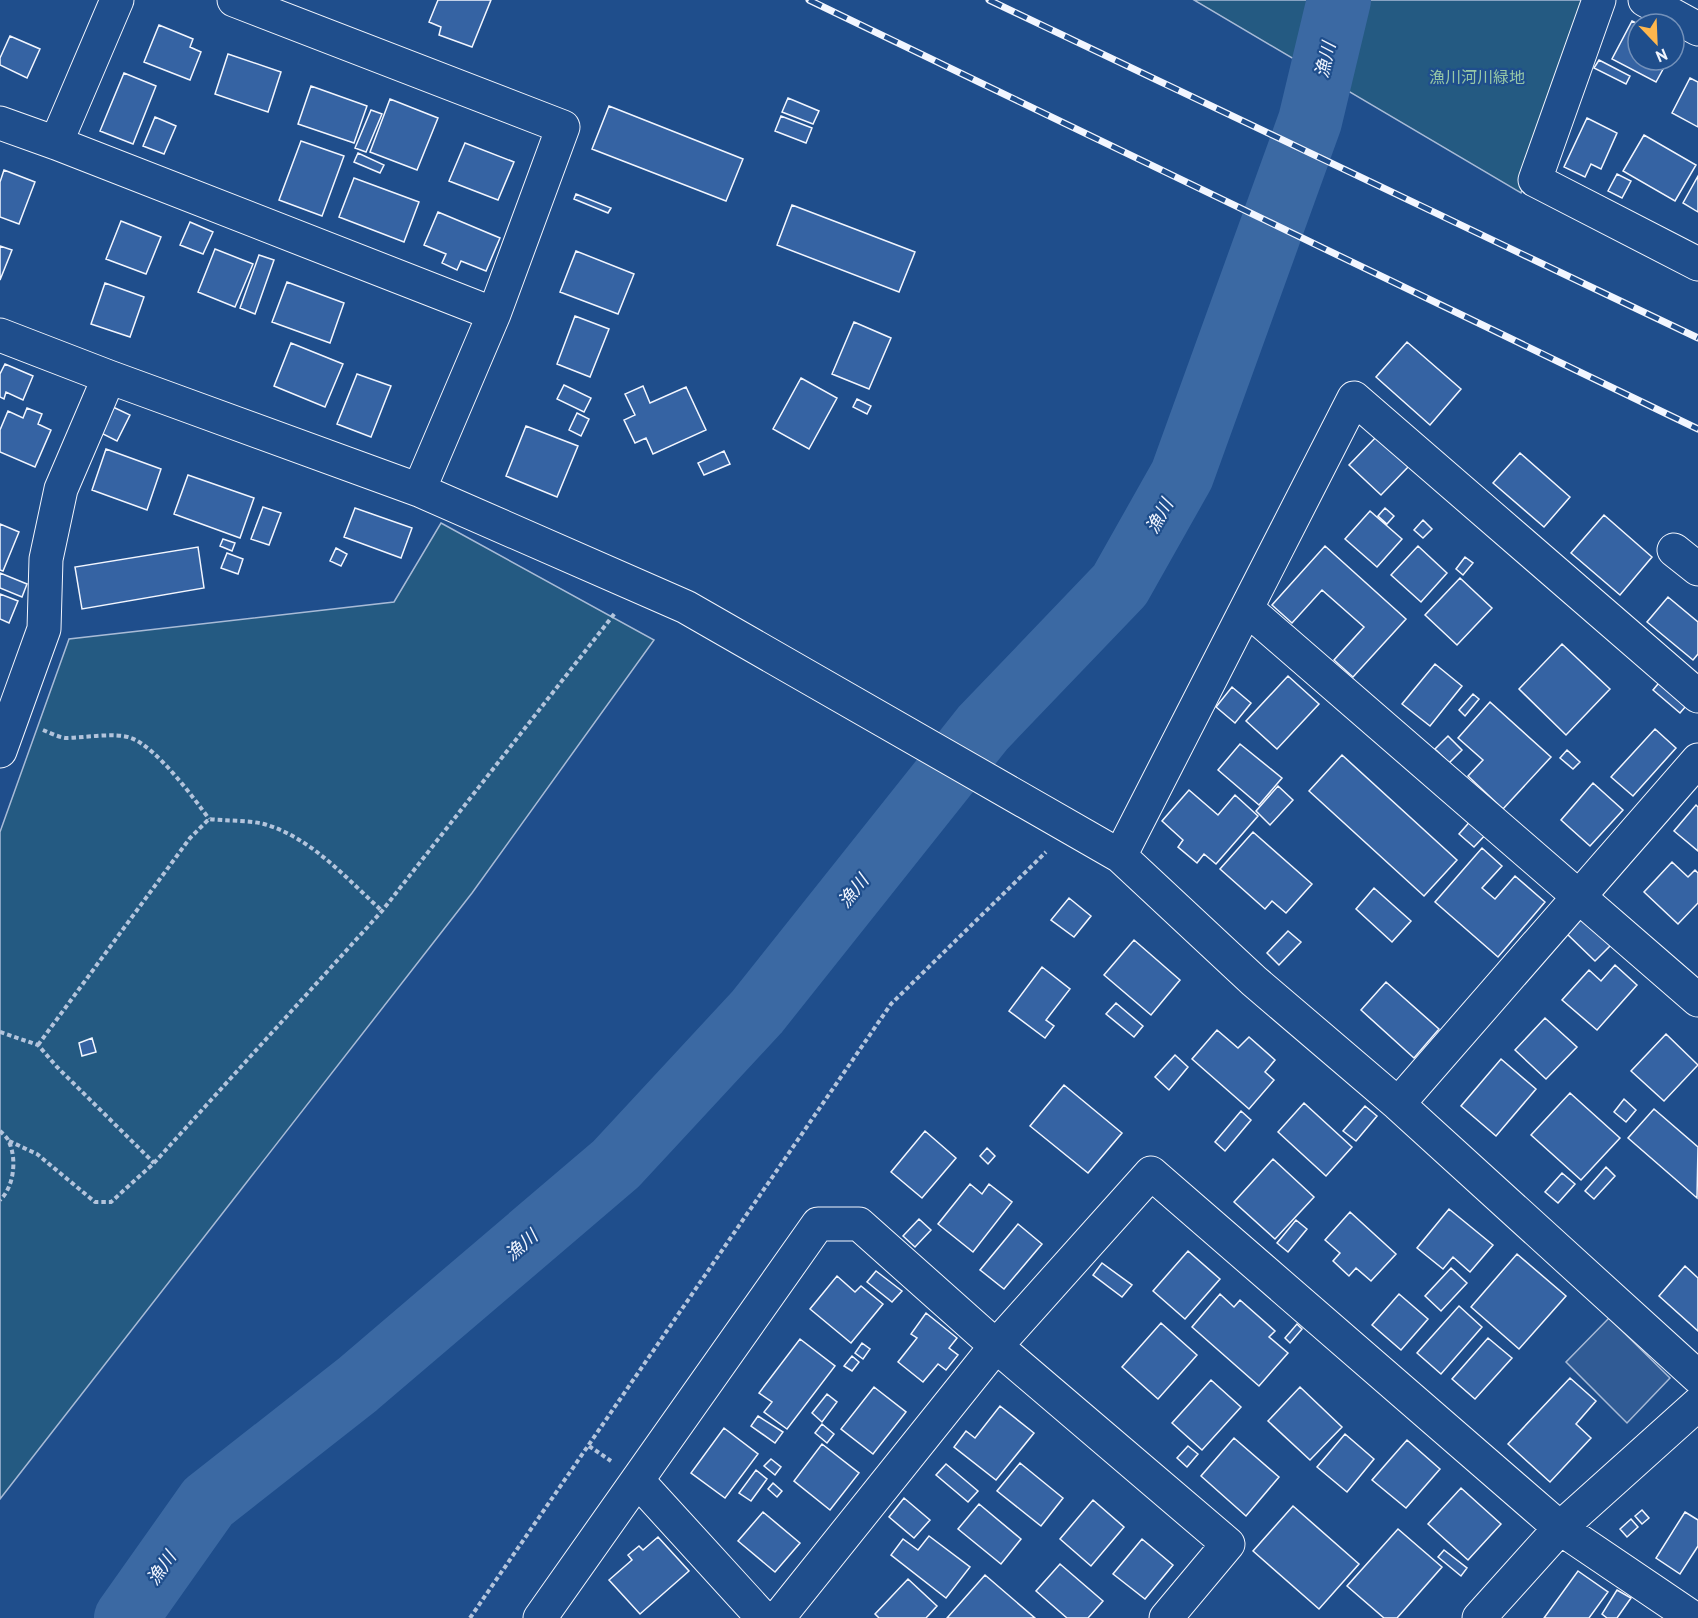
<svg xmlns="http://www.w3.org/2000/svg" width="1698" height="1618" font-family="'PT Sans','Noto Sans JP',sans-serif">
  <rect width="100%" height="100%" fill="#1f4e8c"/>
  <!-- green -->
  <path fill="#245a82" stroke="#a8bbd7" stroke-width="1.5" d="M 1194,0 L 1583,0 L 1521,193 Z
    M 441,523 L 654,640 L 472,893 L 0,1499 L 0,832 L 69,639 L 394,602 Z"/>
  <!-- parking -->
  <path fill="#305b95" stroke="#a8bbd7" stroke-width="1.5" d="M 1609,1318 L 1670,1378 L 1627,1423 L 1566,1362 Z"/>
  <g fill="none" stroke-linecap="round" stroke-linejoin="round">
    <!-- river -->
    <path stroke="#3b69a3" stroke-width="64" d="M 126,1618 L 208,1502 L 357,1385 L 616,1164 L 757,1012 L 983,728 L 1120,585 L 1182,475 L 1310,121 L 1339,0"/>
  </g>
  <!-- building -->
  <path fill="#3563a3" stroke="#f2f6ff" stroke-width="1.5" d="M 438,0 L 491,0 L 472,47 L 439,35 L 441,27 L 429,22 Z
    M 1632,21 L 1638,24 L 1638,60 L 1668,60 L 1656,82 L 1612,59 Z
    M 159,25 L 193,39 L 190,47 L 201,52 L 190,80 L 144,62 Z
    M 10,36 L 40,49 L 27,78 L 0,65 L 0,58 Z
    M 228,54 L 281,72 L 268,112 L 215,94 Z
    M 1599,60 L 1630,76 L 1626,84 L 1594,68 Z
    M 124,73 L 156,86 L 133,144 L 100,131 Z
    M 1690,78 L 1698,82 L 1698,127 L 1672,113 Z
    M 311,86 L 367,106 L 354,143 L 298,124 Z
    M 788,98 L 819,111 L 813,124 L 782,112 Z
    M 390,99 L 438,118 L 417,170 L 370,152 Z
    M 609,106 L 743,159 L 726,201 L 592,149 Z
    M 371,110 L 382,114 L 366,152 L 355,148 Z
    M 781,116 L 812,128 L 806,143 L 775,131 Z
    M 155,117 L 176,126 L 164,154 L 143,146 Z
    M 1587,118 L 1617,133 L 1601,169 L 1591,164 L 1585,177 L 1564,167 Z
    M 1644,135 L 1696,165 L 1675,201 L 1623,171 Z
    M 301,141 L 344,156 L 322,216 L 279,200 Z
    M 465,143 L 514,162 L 498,200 L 449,181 Z
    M 358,153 L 384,165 L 380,173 L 354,162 Z
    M 4,170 L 35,182 L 19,224 L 0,217 L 0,182 Z
    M 1617,174 L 1631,181 L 1622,198 L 1608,191 Z
    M 1698,176 L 1698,212 L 1683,203 Z
    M 354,178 L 419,202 L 404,242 L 339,217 Z
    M 576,194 L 611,208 L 608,213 L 574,199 Z
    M 792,205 L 915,252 L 899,292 L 777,245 Z
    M 438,212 L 500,238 L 486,271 L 461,261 L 457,270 L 442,263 L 446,254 L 424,245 Z
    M 121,221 L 161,237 L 146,274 L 106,259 Z
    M 190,222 L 213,232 L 203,254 L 180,245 Z
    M 0,246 L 12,250 L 0,280 Z
    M 215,249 L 253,264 L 235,307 L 198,292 Z
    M 576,251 L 634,274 L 618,314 L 560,292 Z
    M 259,255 L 274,260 L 255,314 L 240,308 Z
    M 287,282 L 344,303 L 330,343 L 272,322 Z
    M 105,283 L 144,297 L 130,337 L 91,324 Z
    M 575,316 L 609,329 L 590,377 L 557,364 Z
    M 854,322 L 891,338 L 869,389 L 832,374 Z
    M 1407,342 L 1461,389 L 1430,425 L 1376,377 Z
    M 291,343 L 343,364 L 325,407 L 274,386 Z
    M 5,364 L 33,376 L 23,400 L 6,392 L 4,399 L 0,397 L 0,374 Z
    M 357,374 L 391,386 L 371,437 L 337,424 Z
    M 801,378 L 837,398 L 809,449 L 773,429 Z
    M 564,385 L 591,398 L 584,412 L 557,399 Z
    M 643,386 L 650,403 L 686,387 L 706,430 L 653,454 L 646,438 L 635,443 L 624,420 L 635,415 L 625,394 Z
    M 857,399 L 871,406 L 867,414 L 853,407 Z
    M 113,407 L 130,415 L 117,441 L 101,433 Z
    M 27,408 L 42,414 L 38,424 L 51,430 L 35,467 L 0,452 L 0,430 L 8,411 L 23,418 Z
    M 577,413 L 589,419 L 581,436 L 569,430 Z
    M 526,426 L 578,446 L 557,497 L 506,476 Z
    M 1379,434 L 1410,465 L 1381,495 L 1349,465 Z
    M 106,449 L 161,469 L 147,510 L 92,490 Z
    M 724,451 L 730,464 L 704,475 L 698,463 Z
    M 1520,453 L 1570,497 L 1544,527 L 1493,483 Z
    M 188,475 L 254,498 L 240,538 L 174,514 Z
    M 263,507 L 281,513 L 269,545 L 251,539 Z
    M 355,508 L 412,528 L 401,558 L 344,537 Z
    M 1385,508 L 1394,516 L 1387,524 L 1378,516 Z
    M 1370,511 L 1402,539 L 1377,567 L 1345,539 Z
    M 1604,515 L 1652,557 L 1620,595 L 1571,553 Z
    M 1423,520 L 1432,529 L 1423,538 L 1414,530 Z
    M 0,524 L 19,532 L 3,571 L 0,570 Z
    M 223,539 L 235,543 L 232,551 L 220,546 Z
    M 1325,546 L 1406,619 L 1353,677 L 1334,660 L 1364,627 L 1322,590 L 1292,623 L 1272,605 Z
    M 1418,546 L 1447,573 L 1421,602 L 1391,575 Z
    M 198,547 L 204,588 L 82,609 L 75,567 Z
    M 336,548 L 347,554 L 341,566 L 330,561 Z
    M 227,553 L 243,559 L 238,574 L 221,568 Z
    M 1465,557 L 1473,563 L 1463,575 L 1456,569 Z
    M 0,573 L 27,584 L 22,597 L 0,588 Z
    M 1460,578 L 1492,608 L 1457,645 L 1425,615 Z
    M 0,594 L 18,601 L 9,623 L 0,619 Z
    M 1668,597 L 1698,622 L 1698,654 L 1693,660 L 1647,622 Z
    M 1562,644 L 1610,689 L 1566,735 L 1519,689 Z
    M 1435,664 L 1462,686 L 1430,726 L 1402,704 Z
    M 1288,676 L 1319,704 L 1277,749 L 1246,721 Z
    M 1663,678 L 1691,700 L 1680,713 L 1653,690 Z
    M 1232,687 L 1251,703 L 1235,723 L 1216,707 Z
    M 1473,694 L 1479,699 L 1465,716 L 1459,710 Z
    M 1490,702 L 1551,757 L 1503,809 L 1468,776 L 1483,760 L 1458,738 Z
    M 1655,729 L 1676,748 L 1633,796 L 1611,777 Z
    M 1448,736 L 1462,750 L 1449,763 L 1435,749 Z
    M 1240,744 L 1282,778 L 1259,805 L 1218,770 Z
    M 1567,750 L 1580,762 L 1573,769 L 1560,758 Z
    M 1342,755 L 1457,860 L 1424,896 L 1309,791 Z
    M 1593,783 L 1623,810 L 1590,846 L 1561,820 Z
    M 1278,786 L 1293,800 L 1270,825 L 1256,811 Z
    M 1189,790 L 1218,815 L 1235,795 L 1258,816 L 1216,864 L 1204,854 L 1197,863 L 1178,847 L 1183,840 L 1162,821 Z
    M 1696,805 L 1698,807 L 1698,851 L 1674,831 Z
    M 1473,818 L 1488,832 L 1474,847 L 1459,834 Z
    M 1253,832 L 1312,884 L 1286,913 L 1272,901 L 1265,909 L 1220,869 Z
    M 1482,848 L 1502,866 L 1482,888 L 1495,899 L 1515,876 L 1545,902 L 1498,957 L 1435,902 Z
    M 1672,862 L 1688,877 L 1695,870 L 1698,873 L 1698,903 L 1678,924 L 1644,892 Z
    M 1374,888 L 1411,921 L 1392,942 L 1356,909 Z
    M 1069,898 L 1091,916 L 1074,937 L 1051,920 Z
    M 1585,915 L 1613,943 L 1595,961 L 1566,933 Z
    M 1288,931 L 1301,942 L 1279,965 L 1267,953 Z
    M 1134,940 L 1180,980 L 1151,1015 L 1104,975 Z
    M 1615,965 L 1637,985 L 1597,1030 L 1562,1000 L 1589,970 L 1601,981 Z
    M 1042,967 L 1070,989 L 1046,1020 L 1054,1026 L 1045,1038 L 1009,1011 Z
    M 1386,982 L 1439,1029 L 1414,1058 L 1361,1010 Z
    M 1116,1003 L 1143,1026 L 1134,1037 L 1106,1014 Z
    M 1545,1018 L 1577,1047 L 1546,1079 L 1515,1050 Z
    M 1217,1030 L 1238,1048 L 1249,1037 L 1275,1060 L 1265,1072 L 1274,1080 L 1249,1109 L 1192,1059 Z
    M 1666,1034 L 1698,1065 L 1664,1101 L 1631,1071 Z
    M 92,1038 L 96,1052 L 82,1056 L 79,1043 Z
    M 1175,1055 L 1188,1067 L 1169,1090 L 1155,1077 Z
    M 1501,1059 L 1536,1089 L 1496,1136 L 1461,1106 Z
    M 1064,1085 L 1122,1133 L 1088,1173 L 1030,1126 Z
    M 1570,1093 L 1620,1138 L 1581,1180 L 1531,1135 Z
    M 1624,1099 L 1636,1110 L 1626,1122 L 1614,1112 Z
    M 1304,1103 L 1352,1147 L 1326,1176 L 1278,1132 Z
    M 1365,1106 L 1377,1116 L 1356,1141 L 1343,1131 Z
    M 1654,1109 L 1698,1147 L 1697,1198 L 1628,1138 Z
    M 1241,1111 L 1251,1120 L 1225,1151 L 1215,1142 Z
    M 925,1131 L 956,1158 L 922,1198 L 891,1172 Z
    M 987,1148 L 995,1156 L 988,1164 L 980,1156 Z
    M 1273,1159 L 1314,1197 L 1275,1239 L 1234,1202 Z
    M 1606,1167 L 1615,1176 L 1594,1199 L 1585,1191 Z
    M 1562,1173 L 1575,1184 L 1558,1203 L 1545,1192 Z
    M 970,1184 L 982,1194 L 989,1184 L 1012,1202 L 973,1252 L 938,1224 Z
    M 1449,1209 L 1493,1245 L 1470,1272 L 1453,1257 L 1443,1269 L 1417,1248 Z
    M 1350,1212 L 1396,1254 L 1371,1281 L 1356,1268 L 1349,1276 L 1333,1261 L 1340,1253 L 1325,1240 Z
    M 919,1219 L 931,1230 L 915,1247 L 903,1236 Z
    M 1296,1220 L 1307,1229 L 1288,1252 L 1277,1243 Z
    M 1018,1224 L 1042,1244 L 1004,1289 L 980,1270 Z
    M 1188,1251 L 1220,1279 L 1185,1319 L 1153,1291 Z
    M 1517,1254 L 1566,1296 L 1519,1349 L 1471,1307 Z
    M 1102,1263 L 1132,1285 L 1122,1297 L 1093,1275 Z
    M 1685,1266 L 1698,1278 L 1698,1331 L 1659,1296 Z
    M 1451,1268 L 1467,1283 L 1441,1311 L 1425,1296 Z
    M 876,1271 L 902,1291 L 892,1302 L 867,1282 Z
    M 837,1276 L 855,1292 L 861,1286 L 883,1304 L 851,1343 L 810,1309 Z
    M 1220,1294 L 1234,1307 L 1240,1300 L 1275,1331 L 1269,1337 L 1288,1353 L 1259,1386 L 1192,1327 Z
    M 1399,1294 L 1428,1319 L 1401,1350 L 1372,1325 Z
    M 1459,1306 L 1482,1327 L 1441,1374 L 1417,1353 Z
    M 926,1313 L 957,1338 L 949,1348 L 958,1355 L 946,1370 L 938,1364 L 923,1382 L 898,1362 L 917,1338 L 911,1334 Z
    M 1161,1323 L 1197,1355 L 1158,1399 L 1122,1367 Z
    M 1297,1324 L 1302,1329 L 1290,1343 L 1285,1338 Z
    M 1488,1338 L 1512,1358 L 1475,1399 L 1452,1379 Z
    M 800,1339 L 835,1366 L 787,1429 L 764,1412 L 772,1402 L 759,1393 Z
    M 862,1343 L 870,1349 L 863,1359 L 855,1353 Z
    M 852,1356 L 859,1362 L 852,1371 L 844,1366 Z
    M 1570,1378 L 1596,1401 L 1576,1424 L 1591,1438 L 1550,1482 L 1508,1444 Z
    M 1211,1380 L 1241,1407 L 1202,1450 L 1172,1423 Z
    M 874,1387 L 906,1412 L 873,1454 L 841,1429 Z
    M 1300,1387 L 1342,1427 L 1310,1460 L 1268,1421 Z
    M 827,1394 L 837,1402 L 822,1422 L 812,1413 Z
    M 1000,1406 L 1034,1433 L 996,1480 L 954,1447 L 966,1431 L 975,1438 Z
    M 758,1416 L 783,1432 L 775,1443 L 751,1426 Z
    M 822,1424 L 834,1434 L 827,1443 L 815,1433 Z
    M 724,1428 L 758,1454 L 725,1498 L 691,1473 Z
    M 1345,1434 L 1374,1459 L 1347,1492 L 1317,1467 Z
    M 1234,1438 L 1279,1477 L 1246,1516 L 1201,1476 Z
    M 1407,1440 L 1440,1469 L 1406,1508 L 1372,1480 Z
    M 822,1444 L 859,1473 L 830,1510 L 794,1481 Z
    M 1188,1446 L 1198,1454 L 1187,1467 L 1177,1458 Z
    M 771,1459 L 781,1467 L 775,1475 L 764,1466 Z
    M 1020,1463 L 1063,1498 L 1041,1526 L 997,1491 Z
    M 946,1464 L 978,1491 L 968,1502 L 936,1475 Z
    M 756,1470 L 767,1479 L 751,1501 L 739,1493 Z
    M 773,1483 L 782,1491 L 777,1497 L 768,1489 Z
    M 1461,1488 L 1501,1524 L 1468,1560 L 1428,1524 Z
    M 904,1498 L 930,1520 L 914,1538 L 889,1517 Z
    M 1093,1500 L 1124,1527 L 1091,1566 L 1060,1539 Z
    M 979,1504 L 1021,1539 L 1001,1564 L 958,1529 Z
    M 1293,1506 L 1359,1564 L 1319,1609 L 1253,1551 Z
    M 1642,1510 L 1649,1518 L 1642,1524 L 1635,1516 Z
    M 763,1512 L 800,1543 L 775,1572 L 738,1541 Z
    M 1685,1512 L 1698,1520 L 1698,1546 L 1680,1574 L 1656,1558 Z
    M 1631,1519 L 1638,1527 L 1627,1537 L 1620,1529 Z
    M 1398,1529 L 1442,1567 L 1397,1618 L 1384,1618 L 1347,1586 Z
    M 929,1536 L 970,1567 L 946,1598 L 891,1555 L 903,1539 L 918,1550 Z
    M 658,1537 L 689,1571 L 640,1614 L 609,1580 L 632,1560 L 628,1555 L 639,1546 L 643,1550 Z
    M 1142,1539 L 1173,1565 L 1145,1599 L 1113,1574 Z
    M 1444,1550 L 1467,1568 L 1461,1576 L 1438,1557 Z
    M 1060,1564 L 1103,1601 L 1088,1618 L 1067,1618 L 1036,1591 Z
    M 1578,1571 L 1608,1592 L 1589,1618 L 1544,1618 Z
    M 985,1575 L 1035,1618 L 947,1618 Z
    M 908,1579 L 937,1606 L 926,1618 L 879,1618 L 875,1614 Z
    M 1617,1590 L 1631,1598 L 1617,1618 L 1607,1618 L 1602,1614 Z"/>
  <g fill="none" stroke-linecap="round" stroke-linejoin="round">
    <defs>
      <path id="minor" d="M 234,0 L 563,127 L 494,314
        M 1599,0 L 1535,180 L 1698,264
        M 1645,0 L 1698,29
        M 0,123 L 56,143 L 494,314 L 419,490
        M 56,143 L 117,0
        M 0,335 L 109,377 L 419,490 L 686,607 L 1120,856 L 1254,981 L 1398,1104 L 1698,1377
        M 1674,550 L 1698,569
        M 1247,609 L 1698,1000
        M 0,751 L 44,629 L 46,559 L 61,489 L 109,377
        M 1120,856 L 1354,398 L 1698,696
        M 1398,1104 L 1698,760
        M 638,1481 L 763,1618
        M 540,1618 L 818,1224 L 859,1224 L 996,1346 L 1228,1544 L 1166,1618
        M 778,1618 L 996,1346 L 1151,1173 L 1560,1528 L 1693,1618
        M 1479,1618 L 1560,1528 L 1698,1404"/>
    </defs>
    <!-- minor casing -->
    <use href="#minor" stroke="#f2f6ff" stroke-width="35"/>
    <!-- path -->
    <path stroke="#b3c4dc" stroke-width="4" stroke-dasharray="4.5 3" stroke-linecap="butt" d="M 43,730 C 50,733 58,737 66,738 C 84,738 115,732 131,738 C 156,747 194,798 209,819
      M 0,1032 L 38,1045 L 57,1067 L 154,1163
      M 38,1045 L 190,838 L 209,819 C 226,821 247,820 264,824 C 312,838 347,879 382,911
      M 0,1131 C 3,1134 8,1138 9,1142 C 17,1159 14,1187 0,1200
      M 9,1141 L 37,1154 L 95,1202 L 111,1202 L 154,1163 L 382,911 L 615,613
      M 589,1446 L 611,1461
      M 470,1618 L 891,1004 L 1046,852"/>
    <!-- minor -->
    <use href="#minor" stroke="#1f4e8c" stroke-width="33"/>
    <defs>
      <path id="rail" d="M 809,0 L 1698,429
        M 989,0 L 1698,338"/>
    </defs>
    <!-- rail casing -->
    <use href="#rail" stroke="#f2f6ff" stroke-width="7"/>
    <!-- rail -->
    <use href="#rail" stroke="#1f4e8c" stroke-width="4.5" stroke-dasharray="14" stroke-linecap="butt"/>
  </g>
  <g text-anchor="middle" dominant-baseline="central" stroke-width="4.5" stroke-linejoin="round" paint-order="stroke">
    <!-- park labels -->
    <g font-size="16" fill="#97c8a6" stroke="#1f4e8c">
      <text x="1477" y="77">漁川河川緑地</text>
    </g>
    <!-- water labels -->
    <g font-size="18" font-style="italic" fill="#f2f6ff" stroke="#1f4e8c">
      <text transform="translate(1325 60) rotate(-77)">漁川</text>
      <text transform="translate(1159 516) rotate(-61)">漁川</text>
      <text transform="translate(853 891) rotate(-51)">漁川</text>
      <text transform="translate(521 1245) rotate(-41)">漁川</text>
      <text transform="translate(161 1568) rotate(-55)">漁川</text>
    </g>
  </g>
  <!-- north arrow -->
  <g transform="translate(1656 42) rotate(157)"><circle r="28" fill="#1f4e8c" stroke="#7391ba" stroke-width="1.5"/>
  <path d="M0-4.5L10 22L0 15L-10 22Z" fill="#ffb74d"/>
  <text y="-9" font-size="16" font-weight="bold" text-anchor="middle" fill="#f2f6ff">N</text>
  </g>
</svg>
